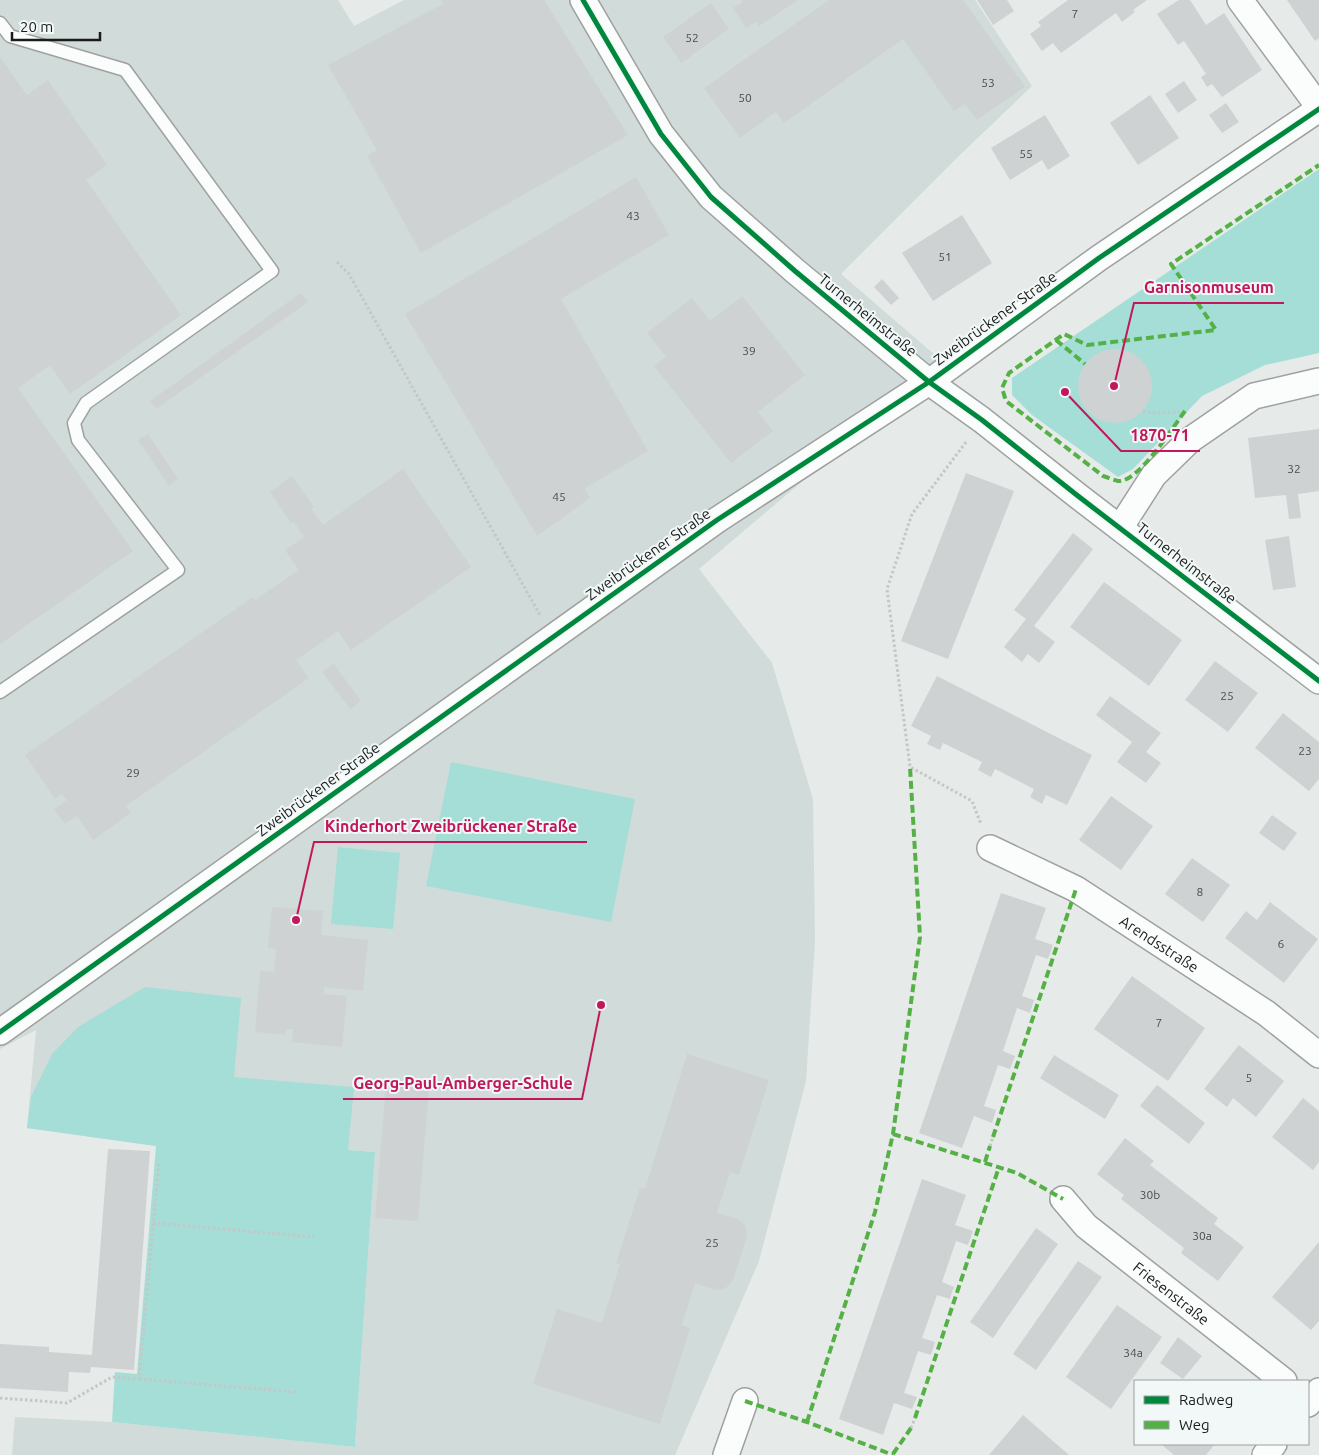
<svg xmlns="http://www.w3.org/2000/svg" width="1319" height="1455" font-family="Ubuntu,sans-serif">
  <rect width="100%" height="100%" fill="#e6eae9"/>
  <!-- built -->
  <path fill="#d1dbd9" d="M 0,0 L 338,0 L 354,26 L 404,0 L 975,0 L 1032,86 L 964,151 L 841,274 L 943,362 L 699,569 L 772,663 L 813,799 L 815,941 L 806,1081 L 759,1261 L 675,1455 L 12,1455 L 15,1417 L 112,1422 L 355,1447 L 375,1152 L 347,1150 L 156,1146 L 27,1128 L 36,1030 L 0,1049 Z"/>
  <!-- green -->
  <path fill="#a5ded7" d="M 1319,169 L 1319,353 L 1265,365 L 1202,396 L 1133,469 L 1118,477 L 1032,415 L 1012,395 L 1012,378 Z
    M 451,762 L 635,799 L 611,922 L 426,886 Z
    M 338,847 L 400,853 L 393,929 L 331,924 Z
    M 145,987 L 241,998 L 234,1077 L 354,1087 L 348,1150 L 375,1152 L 355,1447 L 112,1422 L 115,1372 L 137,1374 L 156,1146 L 27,1128 L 31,1097 L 52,1054 L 78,1027 Z"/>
  <!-- building -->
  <path fill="#cfd2d2" d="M 444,0 L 544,0 L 628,135 L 421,253 L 367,156 L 377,150 L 328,65 L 443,4 L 441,1 Z
    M 741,0 L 798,0 L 759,26 L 756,22 L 746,28 L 733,8 L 743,2 Z
    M 829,0 L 963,0 L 1025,87 L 977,120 L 965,104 L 954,111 L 903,39 L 784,123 L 776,112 L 740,138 L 704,88 Z
    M 977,0 L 1007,0 L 1014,11 L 993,25 Z
    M 1068,0 L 1147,0 L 1133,10 L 1135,12 L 1122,22 L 1116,13 L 1061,53 L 1053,43 L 1042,51 L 1030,34 L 1041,26 L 1038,22 Z
    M 1179,0 L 1190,0 L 1206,25 L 1224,13 L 1262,70 L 1222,97 L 1212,84 L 1207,87 L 1201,77 L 1206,74 L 1184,41 L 1178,45 L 1157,14 Z
    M 1287,0 L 1319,0 L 1319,38 L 1315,41 Z
    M 711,3 L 729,29 L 681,63 L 663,37 Z
    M 0,57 L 27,95 L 48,80 L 107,165 L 86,180 L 181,315 L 70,394 L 50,365 L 18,388 L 133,551 L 0,644 Z
    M 1184,81 L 1197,100 L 1178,113 L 1165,94 Z
    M 1150,95 L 1179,138 L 1138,165 L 1110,123 Z
    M 1226,103 L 1239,122 L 1222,133 L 1209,115 Z
    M 1045,115 L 1070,156 L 1048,170 L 1042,160 L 1010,180 L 991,148 Z
    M 636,177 L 669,235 L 561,299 L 648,451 L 585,488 L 590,498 L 537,536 L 405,314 Z
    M 962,215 L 992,263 L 933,301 L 902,253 Z
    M 882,279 L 899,298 L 891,305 L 874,287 Z
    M 301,293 L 308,302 L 156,409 L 150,401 Z
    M 742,296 L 805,375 L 758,412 L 773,431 L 731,463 L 654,366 L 666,356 L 647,333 L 692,298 L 710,321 Z
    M1078 386a37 37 0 1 1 74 0a37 37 0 1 1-74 0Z
    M 1319,429 L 1319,491 L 1298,494 L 1301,518 L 1289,519 L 1286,495 L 1255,498 L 1248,438 Z
    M 148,434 L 178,479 L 169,486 L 138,440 Z
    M 403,469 L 471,567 L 351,650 L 338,631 L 296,660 L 309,678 L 126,806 L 131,813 L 93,840 L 77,816 L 65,824 L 54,809 L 67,800 L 62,794 L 55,799 L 25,755 L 253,597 L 255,600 L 299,570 L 285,550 L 304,537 L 294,522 L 291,523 L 270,492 L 292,476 L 314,507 L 311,509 L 323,525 Z
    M 966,473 L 1014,491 L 948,659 L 901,641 Z
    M 1073,533 L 1093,549 L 1034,626 L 1055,642 L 1039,663 L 1028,654 L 1022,662 L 1004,647 L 1026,619 L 1014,610 Z
    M 1289,536 L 1296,587 L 1273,590 L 1265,540 Z
    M 1104,582 L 1182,640 L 1149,686 L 1070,627 Z
    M 1215,661 L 1258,693 L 1228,732 L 1185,700 Z
    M 334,664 L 361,701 L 350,709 L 322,672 Z
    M 937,676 L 1092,755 L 1067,805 L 1046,795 L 1042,804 L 1030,797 L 1034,789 L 995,769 L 991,777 L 978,770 L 982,762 L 943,743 L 940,750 L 927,744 L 931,736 L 911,726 Z
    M 1110,696 L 1161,733 L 1146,752 L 1161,763 L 1146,783 L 1117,762 L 1132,742 L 1096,715 Z
    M 1283,713 L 1319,742 L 1319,779 L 1309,791 L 1255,748 Z
    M 1111,796 L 1153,826 L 1121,870 L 1079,840 Z
    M 1272,815 L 1297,833 L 1284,851 L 1259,833 Z
    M 1192,858 L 1230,885 L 1203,922 L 1165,894 Z
    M 1001,893 L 1046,908 L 1035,939 L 1053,945 L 1048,959 L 1036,955 L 1022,996 L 1034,1000 L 1030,1013 L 1017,1008 L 1003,1051 L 1015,1056 L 1010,1069 L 998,1065 L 984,1106 L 996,1110 L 992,1123 L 974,1116 L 962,1148 L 919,1133 Z
    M 1270,902 L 1318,939 L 1284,983 L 1225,938 L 1246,911 L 1257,920 Z
    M 272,907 L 323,911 L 321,935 L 368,940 L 363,991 L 324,987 L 324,994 L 347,996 L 342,1047 L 292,1042 L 293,1029 L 286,1029 L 285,1035 L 255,1032 L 260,971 L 274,972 L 276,949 L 268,948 Z
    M 1132,976 L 1205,1028 L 1168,1081 L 1094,1029 Z
    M 1239,1045 L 1284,1081 L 1256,1117 L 1233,1098 L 1227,1107 L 1204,1089 Z
    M 687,1054 L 769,1080 L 739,1175 L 730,1172 L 717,1213 L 738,1219 L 745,1225 L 747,1236 L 733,1280 L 726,1288 L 715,1290 L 695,1283 L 682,1325 L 690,1328 L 660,1424 L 533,1384 L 557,1309 L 602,1323 L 620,1264 L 616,1263 L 640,1188 L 645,1189 Z
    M 1054,1055 L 1119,1095 L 1105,1119 L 1040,1078 Z
    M 386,1085 L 429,1089 L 418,1221 L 375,1218 Z
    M 1157,1085 L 1205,1123 L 1189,1144 L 1140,1106 Z
    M 1303,1098 L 1319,1111 L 1319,1162 L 1313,1170 L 1272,1137 Z
    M 1125,1138 L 1154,1161 L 1150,1165 L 1218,1218 L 1214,1224 L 1244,1247 L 1218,1281 L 1181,1253 L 1184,1248 L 1121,1199 L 1124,1195 L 1097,1174 Z
    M 108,1149 L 150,1151 L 134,1370 L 91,1367 L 90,1373 L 69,1372 L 68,1392 L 0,1388 L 0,1344 L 49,1347 L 49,1352 L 92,1355 Z
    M 922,1179 L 966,1195 L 955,1225 L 973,1231 L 968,1245 L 956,1241 L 942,1282 L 954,1287 L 952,1292 L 950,1299 L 937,1295 L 922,1338 L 935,1342 L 931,1355 L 918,1351 L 904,1393 L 917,1397 L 912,1409 L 894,1403 L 883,1435 L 839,1419 Z
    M 1036,1228 L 1058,1244 L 993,1338 L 970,1322 Z
    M 1319,1242 L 1319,1321 L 1311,1330 L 1272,1297 Z
    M 1078,1261 L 1102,1277 L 1036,1370 L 1013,1354 Z
    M 1117,1305 L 1162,1337 L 1111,1409 L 1066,1377 Z
    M 1178,1337 L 1202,1356 L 1183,1379 L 1160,1363 Z
    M 1023,1415 L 1069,1455 L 989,1455 Z
    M 1161,1444 L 1215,1444 L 1206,1455 L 1174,1455 Z"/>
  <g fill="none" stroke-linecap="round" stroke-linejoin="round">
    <defs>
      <path id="service" d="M 0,23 L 10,36 L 125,70 L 272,271 L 86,403 L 74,423 L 78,440 L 178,570 L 0,692"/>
      <g id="minor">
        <path d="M 583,0 L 661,134 L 711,197 L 795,271 L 929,382 L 982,420 L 1078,496 L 1319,681"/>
        <path d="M 1240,0 L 1319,107"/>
        <path d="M 1120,528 L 1154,475 L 1190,440 L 1254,396 L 1319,381"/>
        <path id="s1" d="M 990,848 L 1076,889 L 1266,1013 L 1319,1055"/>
        <path d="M 0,1032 L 717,520 L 929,382 L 1099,258 L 1319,109"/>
        <path id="s2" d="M 1063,1199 L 1086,1226 L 1284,1381"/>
        <path d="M 1308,1404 L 1319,1391"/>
        <path d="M 726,1455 L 745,1401"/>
        <path d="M 1265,1455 L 1274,1444"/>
      </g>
    </defs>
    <!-- service casing -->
    <use href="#service" stroke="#9fa1a1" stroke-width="15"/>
    <!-- minor casing -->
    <use href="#minor" stroke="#9fa1a1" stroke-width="28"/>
    <!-- path -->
    <path stroke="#c5c7c6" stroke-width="3" stroke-dasharray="2.5 2.5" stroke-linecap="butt" d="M 337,262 L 349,274 L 540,615
      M 1143,411 L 1151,413 L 1180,412
      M 966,442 L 912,514 L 887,589 L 910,767 L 972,801 L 981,824
      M 990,1146 L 993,1137
      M 153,1223 L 314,1237
      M 139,1379 L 296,1392
      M 0,1398 L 67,1403 L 112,1377 L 139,1379 L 159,1162
      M 911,1428 L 915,1418"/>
    <!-- service -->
    <use href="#service" stroke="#fbfcfc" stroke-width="12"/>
    <!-- minor -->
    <use href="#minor" stroke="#fbfcfc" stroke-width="25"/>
    <!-- quiet -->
    <path stroke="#55b145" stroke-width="4" stroke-dasharray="8 4" stroke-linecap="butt" d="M 1056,340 L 1085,364
      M 1185,411 C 1173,427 1138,483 1118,481 C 1113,480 1107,477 1103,476 L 1006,401 L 1002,388 L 1009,373 L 1064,334 L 1087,345 L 1216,330 L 1171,264 L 1319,165
      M 893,1134 L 1017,1173 L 1063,1199
      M 993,1137 L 1076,889
      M 985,1162 L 990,1146
      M 745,1401 L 807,1422 L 893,1455
      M 915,1418 L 999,1167
      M 807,1422 L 875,1212 L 893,1134 L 920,937 L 910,767
      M 893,1454 L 911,1428"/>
    <defs>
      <path id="cycleway" d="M 583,0 L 661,134 L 711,197 L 795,271 L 929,382 L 982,420 L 1078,496 L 1319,681
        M 0,1032 L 717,520 L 929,382 L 1099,258 L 1319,109"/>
    </defs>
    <!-- cycleway casing -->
    <use href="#cycleway" stroke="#f2f8f7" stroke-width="8"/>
    <!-- cycleway -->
    <use href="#cycleway" stroke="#00873e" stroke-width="5"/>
  </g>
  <g text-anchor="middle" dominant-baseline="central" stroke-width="4" stroke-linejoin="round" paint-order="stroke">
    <!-- number labels -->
    <g font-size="12" fill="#494c4b">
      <text x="1075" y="13">7</text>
      <text x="692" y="37">52</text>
      <text x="988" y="82">53</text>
      <text x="745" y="97">50</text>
      <text x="1026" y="153">55</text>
      <text x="633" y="215">43</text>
      <text x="945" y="256">51</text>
      <text x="749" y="350">39</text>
      <text x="1294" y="468">32</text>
      <text x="559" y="496">45</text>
      <text x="1227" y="695">25</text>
      <text x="1305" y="750">23</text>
      <text x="133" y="772">29</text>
      <text x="1200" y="891">8</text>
      <text x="1281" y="943">6</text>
      <text x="1159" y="1022">7</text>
      <text x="1249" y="1077">5</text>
      <text x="1150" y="1194">30b</text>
      <text x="1202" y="1235">30a</text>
      <text x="712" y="1242">25</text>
      <text x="1133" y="1352">34a</text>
    </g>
    <!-- street labels -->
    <g font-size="15" fill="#1a1c1b" stroke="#f2f8f7">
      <text transform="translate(868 315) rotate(39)">Turnerheimstraße</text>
      <text transform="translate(995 318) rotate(-36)">Zweibrückener Straße</text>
      <text transform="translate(648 554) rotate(-35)">Zweibrückener Straße</text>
      <text transform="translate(1187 563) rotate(38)">Turnerheimstraße</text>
      <text transform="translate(318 789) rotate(-36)">Zweibrückener Straße</text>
      <text stroke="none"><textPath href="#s1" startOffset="195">Arendsstraße</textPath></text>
      <text stroke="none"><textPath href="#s2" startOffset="144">Friesenstraße</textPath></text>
    </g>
  </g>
  <!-- callouts -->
  <path fill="none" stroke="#c2185b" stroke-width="2" d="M1114 386L1134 303H1284M1065 392L1121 451H1200M296 920L314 842H587M601 1005L582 1099H343"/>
  <g fill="#c2185b" stroke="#f2f8f7" stroke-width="2">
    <circle cx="1114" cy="386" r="5"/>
    <circle cx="1065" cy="392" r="5"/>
    <circle cx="296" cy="920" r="5"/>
    <circle cx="601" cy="1005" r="5"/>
  </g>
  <g font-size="16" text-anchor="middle" font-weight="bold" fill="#c2185b" stroke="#f2f8f7" stroke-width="4" stroke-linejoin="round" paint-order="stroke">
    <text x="1209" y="293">Garnisonmuseum</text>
    <text x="1160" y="441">1870-71</text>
    <text x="451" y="832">Kinderhort Zweibrückener Straße</text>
    <text x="463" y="1089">Georg-Paul-Amberger-Schule</text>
  </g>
  <!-- legend -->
  <rect x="1134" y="1380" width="175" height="65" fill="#f2f8f7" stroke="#9ca09f"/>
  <rect x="1144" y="1396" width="25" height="8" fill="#00873e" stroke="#9ca09f"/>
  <text x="1179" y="1405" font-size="15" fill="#1a1c1b">Radweg</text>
  <rect x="1144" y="1421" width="25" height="8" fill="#55b145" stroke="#9ca09f"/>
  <text x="1179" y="1430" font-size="15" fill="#1a1c1b">Weg</text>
  <!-- scale -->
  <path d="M12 32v8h88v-8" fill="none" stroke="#1a1c1b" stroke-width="2.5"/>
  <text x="20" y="32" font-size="15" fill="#1a1c1b" stroke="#f2f8f7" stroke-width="4" paint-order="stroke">20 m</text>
</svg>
